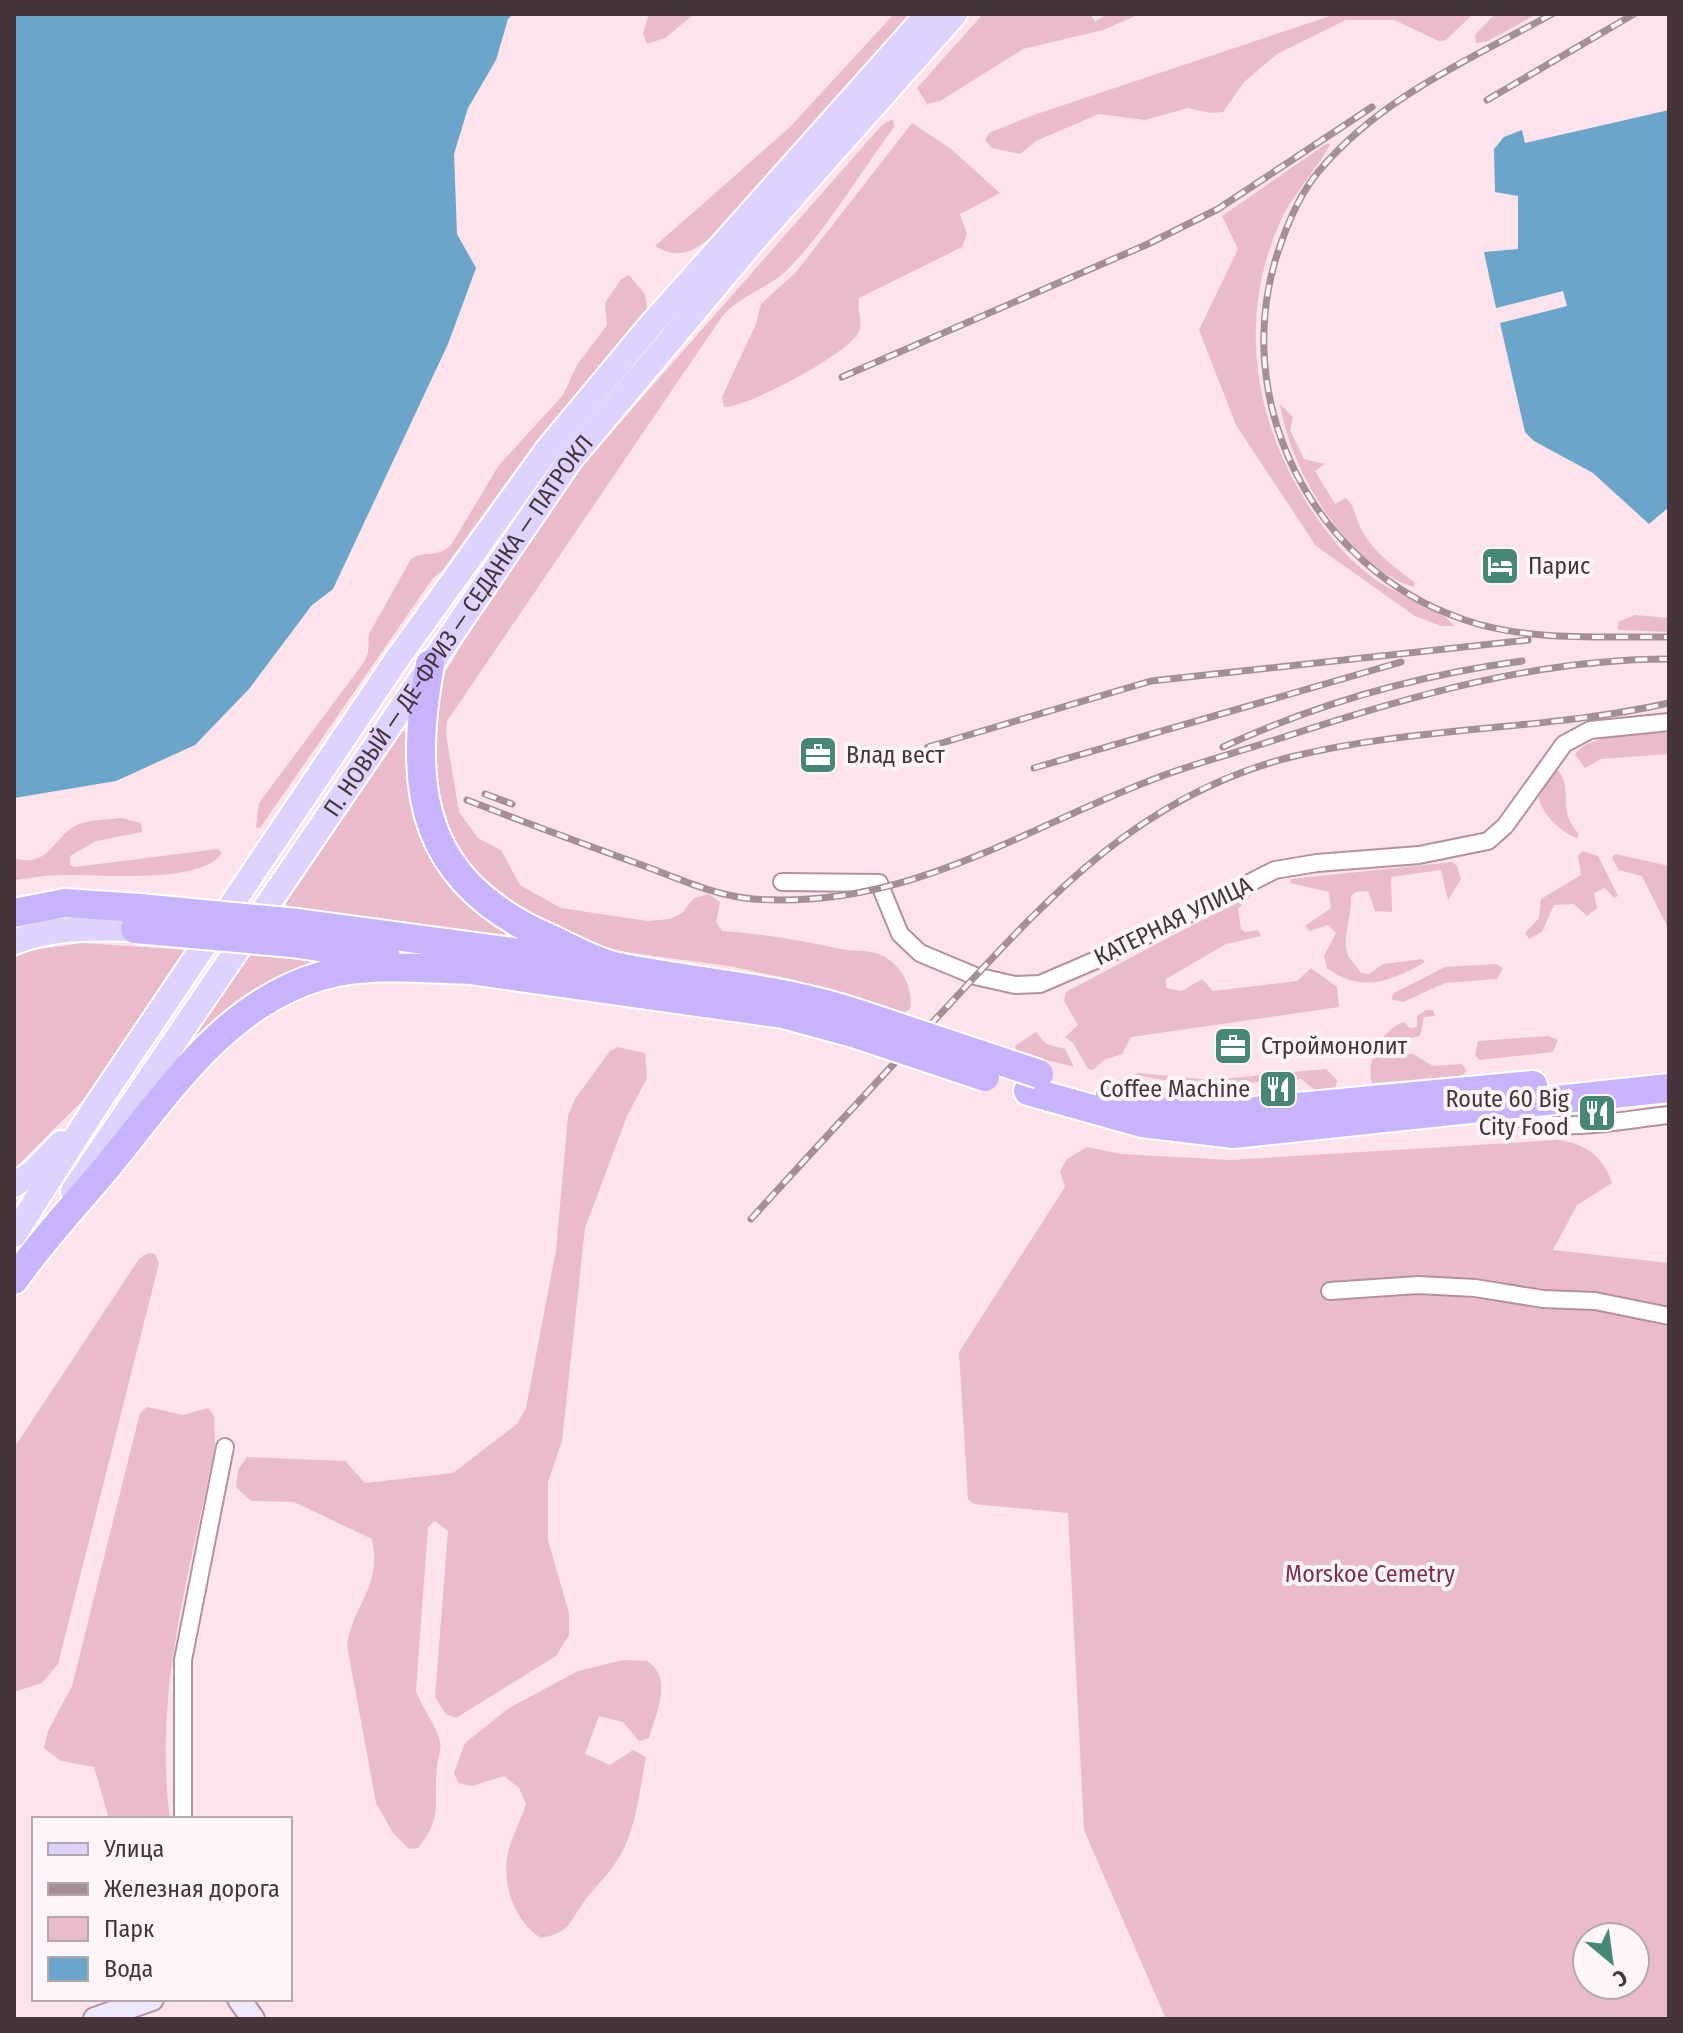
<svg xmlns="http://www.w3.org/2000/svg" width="1683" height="2033" font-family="'Fira Sans Condensed',sans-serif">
  <rect width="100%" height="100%" fill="#fde3eb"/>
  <!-- green -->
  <path fill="#eabccb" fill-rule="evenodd" d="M 649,14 L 694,14 L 665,38 L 647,44 L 643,34 Z
    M 894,14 L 911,14 L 721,229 C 698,247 684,263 655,246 L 789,128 Z
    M 983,14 L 1090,14 L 1095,21 L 1109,14 L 1140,14 L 1103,30 L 1023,49 L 940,101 L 927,104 L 917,88 Z
    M 1336,14 L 1473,14 L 1446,40 L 1439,41 L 1394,20 L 1346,20 L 1277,54 L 1244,82 L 1223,112 L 1211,113 L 1188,108 L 1145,120 L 1099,114 L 1036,141 L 1020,154 L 992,148 L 985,140 L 989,133 L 1031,116 Z
    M 1495,14 L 1537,14 L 1488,41 L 1476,43 L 1475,35 Z
    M 893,119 L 894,127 C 862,170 827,229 790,267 C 769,289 739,295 721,318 L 460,702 L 447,721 L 446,734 L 459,812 L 478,838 L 501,850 L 520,885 L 561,908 L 647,921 L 670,919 L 682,913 L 694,898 L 709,894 L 720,902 L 716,922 L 722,931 C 763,934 800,940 840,949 C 850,951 861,950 871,952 C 897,957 914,983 910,1009 L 903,1013 L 835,996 L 795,980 L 729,966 L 609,950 L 521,917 L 493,895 L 456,850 L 438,811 L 431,726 L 446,671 L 487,602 L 581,467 L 882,125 Z
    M 912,123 L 951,149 L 1000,193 L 960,214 L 967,234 L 962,247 L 859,298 C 856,310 865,324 857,335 C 843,356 750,406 724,407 L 722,397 L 756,324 L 761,304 L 796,272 Z
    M 1326,144 L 1330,144 C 1328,153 1288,202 1281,220 C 1231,330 1259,447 1332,538 C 1343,553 1361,569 1376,580 C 1396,594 1442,608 1454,626 L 1441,626 L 1415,616 L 1316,546 L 1236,425 L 1199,330 L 1238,249 L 1222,216 Z
    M 629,275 L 645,294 L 647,309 L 537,440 L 442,571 L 433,578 L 260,828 L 256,827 L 259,803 L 364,662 L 368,653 L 369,634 L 411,559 C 423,550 436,559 451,545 L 499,465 L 563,395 L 577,365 L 607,325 L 605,303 L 621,279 Z
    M 1280,404 L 1293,417 L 1290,430 L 1304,459 L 1325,464 L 1315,471 L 1335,504 L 1346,498 C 1355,506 1355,517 1360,527 C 1372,551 1393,566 1414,582 L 1414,587 C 1347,567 1290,469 1280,404 Z
    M 1635,615 L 1669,618 L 1669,632 L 1618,630 L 1618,622 Z
    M 403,730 L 406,733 L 410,791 L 422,834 L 507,931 L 504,938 L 289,908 L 286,903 Z
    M 1669,732 L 1669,754 L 1601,759 L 1585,768 L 1575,754 C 1594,731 1642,735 1669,732 Z
    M 1557,769 C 1575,790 1555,808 1579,834 L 1577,838 C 1560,832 1538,811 1538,792 Z
    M 121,818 L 141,823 L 142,832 L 96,841 L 70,856 L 70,865 L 75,867 L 218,849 L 222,853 C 201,885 99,874 64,875 C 47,875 31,878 14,880 L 14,858 C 49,870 55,834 77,825 C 90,819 107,820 121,818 Z
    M 1583,851 L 1598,856 L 1618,896 L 1614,898 L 1605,888 L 1594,893 L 1597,908 L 1587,916 L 1574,904 L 1554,905 L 1542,932 L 1529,939 L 1525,933 L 1539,918 L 1541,899 L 1581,875 L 1578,855 Z
    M 1615,854 L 1669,866 L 1669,930 L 1642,876 L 1619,870 L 1612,858 Z
    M 1452,862 L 1457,866 L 1461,879 L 1448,900 L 1441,870 L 1391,877 L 1392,912 L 1375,911 L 1368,891 L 1355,892 L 1351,896 C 1353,914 1340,941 1349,957 C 1352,962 1358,968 1361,973 L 1369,974 L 1383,964 L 1422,959 L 1425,962 C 1392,981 1361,994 1327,968 L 1324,956 L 1336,933 L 1328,925 L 1310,931 L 1305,926 L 1331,908 L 1329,892 L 1290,883 L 1291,879 Z
    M 1253,893 L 1238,909 L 1241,929 L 1245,932 L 1258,930 L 1261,936 L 1226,944 L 1166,979 L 1166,988 L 1182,991 L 1202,979 L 1213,991 L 1297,981 L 1311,968 L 1337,987 L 1339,1007 L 1131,1037 L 1122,1054 L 1104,1060 L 1093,1070 L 1088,1069 L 1073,1043 L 1065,1037 L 1078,1025 L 1064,1001 L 1066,992 Z
    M 83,943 L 188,950 L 88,1095 L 14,1169 L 14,958 L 32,950 Z
    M 249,955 L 313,961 L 239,1002 L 215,1021 L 166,1073 Z
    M 1496,964 L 1503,968 L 1497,979 L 1445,983 L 1403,1002 L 1391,999 L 1394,993 L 1445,967 Z
    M 1426,1010 L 1433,1010 L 1435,1016 L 1424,1017 L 1420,1036 L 1397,1041 L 1398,1053 L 1413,1054 L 1433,1066 L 1462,1064 L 1467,1071 L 1461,1076 L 1372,1083 C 1365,1061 1382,1029 1404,1022 L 1410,1028 L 1417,1027 L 1417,1016 Z
    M 1036,1032 L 1046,1044 L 1065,1049 L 1074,1067 L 1017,1052 L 1015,1046 Z
    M 1548,1036 L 1558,1040 L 1553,1052 L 1479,1060 L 1475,1055 L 1478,1041 Z
    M 618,1047 L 645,1053 L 647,1078 L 627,1116 L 585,1228 L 562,1441 L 548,1482 L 548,1540 L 569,1613 L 569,1635 L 556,1656 L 456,1718 L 446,1714 L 435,1697 L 448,1531 L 435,1521 L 428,1527 L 416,1691 C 422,1709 437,1725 440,1742 C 442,1750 437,1759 437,1767 C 433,1804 444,1816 418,1848 L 409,1849 L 393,1833 L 376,1803 L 347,1645 C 354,1602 382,1588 372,1539 L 294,1502 L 251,1501 L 236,1487 L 238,1470 L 247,1457 L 345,1461 L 365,1483 L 453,1473 L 517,1424 L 526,1408 L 556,1250 L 568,1116 L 575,1099 L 610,1051 Z
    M 1326,1069 L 1337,1080 L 1335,1090 L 1315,1090 L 1301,1079 L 1200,1086 L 1135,1075 L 1137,1073 L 1211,1080 Z
    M 1558,1140 C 1586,1144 1603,1156 1612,1183 L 1577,1205 L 1553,1250 L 1669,1263 L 1669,2019 L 1166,2019 L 1084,1830 L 1068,1513 L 974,1504 L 968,1499 L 959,1352 L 1065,1187 L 1060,1171 L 1067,1159 L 1087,1147 L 1121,1154 L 1231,1160 ZM 1587,1937 L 1635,1937 L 1635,1985 L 1587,1985 Z
    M 148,1253 L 155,1254 L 159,1263 L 58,1664 L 42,1683 L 14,1692 L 14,1448 L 139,1259 Z
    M 147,1407 L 183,1415 L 208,1408 L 214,1416 L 215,1445 C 191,1573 153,1687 170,1819 L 109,1819 L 94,1767 L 61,1761 L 44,1748 L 48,1731 L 72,1686 L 140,1413 Z
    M 623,1660 L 647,1661 C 674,1679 656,1712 649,1738 L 639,1741 L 623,1722 L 599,1716 L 585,1754 L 610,1765 L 633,1750 L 646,1757 C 639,1793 636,1835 614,1865 C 606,1877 595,1887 586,1899 C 569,1921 572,1932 541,1938 C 515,1922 501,1884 508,1853 C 512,1836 521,1820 526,1804 L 519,1788 L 504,1776 L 472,1786 L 458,1783 L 454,1773 L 465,1743 L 509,1708 L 578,1671 Z"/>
  <!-- water -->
  <path fill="#6ba5c9" d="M 14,14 L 513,14 L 508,19 L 496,60 L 468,108 L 454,154 L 457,234 L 476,268 L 448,344 L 333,589 L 312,605 L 249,689 L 195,745 L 116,781 L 14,798 Z
    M 1669,110 L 1669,507 L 1649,524 L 1593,473 L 1534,441 L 1525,432 L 1500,323 L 1567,306 L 1563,291 L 1496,308 L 1484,252 L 1518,249 L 1518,196 L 1495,192 L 1494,149 L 1504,137 L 1522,130 L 1525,143 Z"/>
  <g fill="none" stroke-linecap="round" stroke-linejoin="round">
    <defs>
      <path id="street" d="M 782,882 L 879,883 L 900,934 L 920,953 L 975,976 L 1015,985 L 1040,984 L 1103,957 L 1275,870 L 1317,863 L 1419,855 L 1488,841 L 1505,826 L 1564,744 L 1590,730 L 1669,722
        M 1499,1108 C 1545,1139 1617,1120 1669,1115
        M 1330,1291 L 1418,1285 L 1475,1288 L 1543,1299 L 1595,1301 L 1669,1316
        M 183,1819 L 183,1660 L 225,1447"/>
      <path id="secondary" d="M 239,1999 L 253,2019
        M 95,2019 L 152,1999"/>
      <g id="primary">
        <path d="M 14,942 C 54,927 93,928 135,929"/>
        <path d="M 14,1185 L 33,1172 L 61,1143"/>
        <path id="s1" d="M 73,1191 L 570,460 L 750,245 L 955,14"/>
        <path d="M 14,1235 L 96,1106 L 397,659 L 548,449 L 650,326 L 928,14"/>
      </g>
      <path id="highway" d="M 430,664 C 407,792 421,883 551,939 C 572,949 595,962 618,967 C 700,984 782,987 862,1015
        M 14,913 L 65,903 L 140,908
        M 298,923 L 580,961
        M 292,943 L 386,957
        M 455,968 L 783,1014 L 853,1033
        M 1028,1091 L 1142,1123 L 1234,1134 L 1669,1088
        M 1110,1095 L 1186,1111 L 1233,1113 L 1533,1085
        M 14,1280 C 42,1240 76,1204 107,1167 C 168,1093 224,1004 321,976 C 369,962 424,969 473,970"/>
    </defs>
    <!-- street casing -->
    <use href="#street" stroke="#b7909d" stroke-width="20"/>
    <!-- secondary casing -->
    <use href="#secondary" stroke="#b7909d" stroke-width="26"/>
    <!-- primary casing -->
    <use href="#primary" stroke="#fff" stroke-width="28"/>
    <!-- highway casing -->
    <use href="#highway" stroke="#fff" stroke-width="32"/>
    <!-- street -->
    <use href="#street" stroke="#fff" stroke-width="16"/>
    <!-- secondary -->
    <use href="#secondary" stroke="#eee8fe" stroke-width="22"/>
    <!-- primary -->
    <use href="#primary" stroke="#ded2fe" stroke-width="24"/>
    <!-- highway -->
    <use href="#highway" stroke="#c8b4fd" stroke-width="28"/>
    <defs>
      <path id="rail" d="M 1552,14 C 1469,60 1381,97 1319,171 C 1301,192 1289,220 1280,246 C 1226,398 1312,569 1465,620 C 1529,642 1603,636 1669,637
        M 1487,100 L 1634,14
        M 842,377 L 1148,244 L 1218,209 L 1372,107
        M 928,747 L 1151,681 L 1528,640
        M 1223,747 C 1316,704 1419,675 1522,661
        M 1034,768 L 1401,662
        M 485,794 L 512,804
        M 467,800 C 524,822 581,843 639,864 C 675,877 715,896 753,899 C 907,910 1018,831 1154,779 C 1195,763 1239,752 1281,738 C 1407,697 1535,659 1669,659
        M 751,1219 C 811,1153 871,1088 932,1023 C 1039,908 1132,797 1291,757 C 1415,726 1544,731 1669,703"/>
    </defs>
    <!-- rail casing -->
    <use href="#rail" stroke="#a58f96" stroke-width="7"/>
    <!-- rail -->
    <use href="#rail" stroke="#fef5f8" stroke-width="4" stroke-dasharray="12" stroke-linecap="butt"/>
    <defs>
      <path id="highway-bridge" d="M 140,908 L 298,923
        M 135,929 L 292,943
        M 862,1015 L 1039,1074
        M 853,1033 L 985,1077"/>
    </defs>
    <!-- highway-bridge casing -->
    <use href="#highway-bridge" stroke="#fff" stroke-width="32" stroke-linecap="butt"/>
    <!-- highway-bridge -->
    <use href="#highway-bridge" stroke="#c8b4fd" stroke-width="28"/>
  </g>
  <!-- icons -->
  <defs>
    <symbol id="hotel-square" viewBox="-11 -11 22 22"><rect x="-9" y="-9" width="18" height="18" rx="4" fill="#468778" stroke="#fef5f8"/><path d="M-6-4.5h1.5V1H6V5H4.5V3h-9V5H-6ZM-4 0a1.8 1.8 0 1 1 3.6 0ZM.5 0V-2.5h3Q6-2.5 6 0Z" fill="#fff"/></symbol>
    <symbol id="office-square" viewBox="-11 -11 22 22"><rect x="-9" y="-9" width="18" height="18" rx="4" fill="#468778" stroke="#fef5f8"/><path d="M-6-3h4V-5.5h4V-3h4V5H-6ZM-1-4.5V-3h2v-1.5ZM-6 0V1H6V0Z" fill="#fff"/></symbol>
    <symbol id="restaurant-square" viewBox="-11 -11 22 22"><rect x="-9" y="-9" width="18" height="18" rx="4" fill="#468778" stroke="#fef5f8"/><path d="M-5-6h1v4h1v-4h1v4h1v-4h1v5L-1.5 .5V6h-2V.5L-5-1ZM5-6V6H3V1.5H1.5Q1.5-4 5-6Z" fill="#fff"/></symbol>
  </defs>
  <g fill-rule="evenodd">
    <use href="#hotel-square" x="1478" y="544" width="44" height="44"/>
    <use href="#office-square" x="796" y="733" width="44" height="44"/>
    <use href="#office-square" x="1211" y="1024" width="44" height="44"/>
    <use href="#restaurant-square" x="1256" y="1067" width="44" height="44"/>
    <use href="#restaurant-square" x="1575" y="1091" width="44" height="44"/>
  </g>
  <g text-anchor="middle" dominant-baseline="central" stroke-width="8" stroke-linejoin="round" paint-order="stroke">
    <!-- poi labels -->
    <g font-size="24" fill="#45353a" stroke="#fef5f8" text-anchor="start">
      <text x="1528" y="566">Парис</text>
      <text x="846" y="755">Влад вест</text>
      <text x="1261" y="1046">Строймонолит</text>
      <text x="1250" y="1089" text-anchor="end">Coffee Machine</text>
      <text x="1569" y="1099" text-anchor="end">Route 60 Big<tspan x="1569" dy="28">City Food</tspan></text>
    </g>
    <!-- street labels -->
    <g font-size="24" fill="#45353a" stroke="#fef5f8">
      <text stroke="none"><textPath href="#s1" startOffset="684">П. НОВЫЙ — ДЕ-ФРИЗ — СЕДАНКА — ПАТРОКЛ</textPath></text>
      <text transform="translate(1173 921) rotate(-26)">КАТЕРНАЯ УЛИЦА</text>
    </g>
    <!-- park labels -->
    <g font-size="24" fill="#7b3050" stroke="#fef5f8">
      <text x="1370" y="1574">Morskoe Cemetry</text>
    </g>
  </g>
  <!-- border -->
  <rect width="1683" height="2033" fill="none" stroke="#45353a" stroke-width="32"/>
  <!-- legend -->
  <rect x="32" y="1817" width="260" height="184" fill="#fef5f8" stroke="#b4a8ac" stroke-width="2"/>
  <rect x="48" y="1843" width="40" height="12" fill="#ded2fe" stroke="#b4a8ac" stroke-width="2"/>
  <text x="104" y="1857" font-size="24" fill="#45353a">Улица</text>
  <rect x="48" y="1883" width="40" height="12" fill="#a58f96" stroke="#b4a8ac" stroke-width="2"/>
  <text x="104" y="1897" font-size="24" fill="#45353a">Железная дорога</text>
  <rect x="48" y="1917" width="40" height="24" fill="#eabccb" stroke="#b4a8ac" stroke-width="2"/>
  <text x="104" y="1937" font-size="24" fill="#45353a">Парк</text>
  <rect x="48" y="1957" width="40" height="24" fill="#6ba5c9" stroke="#b4a8ac" stroke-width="2"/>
  <text x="104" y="1977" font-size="24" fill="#45353a">Вода</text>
  <!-- north arrow -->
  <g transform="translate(1611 1961) rotate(151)"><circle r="38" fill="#fef5f8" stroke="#b4a8ac" stroke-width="2"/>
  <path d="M0-6L14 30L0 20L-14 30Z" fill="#468778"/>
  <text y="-12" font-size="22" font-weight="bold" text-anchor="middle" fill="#45353a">С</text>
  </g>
</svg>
